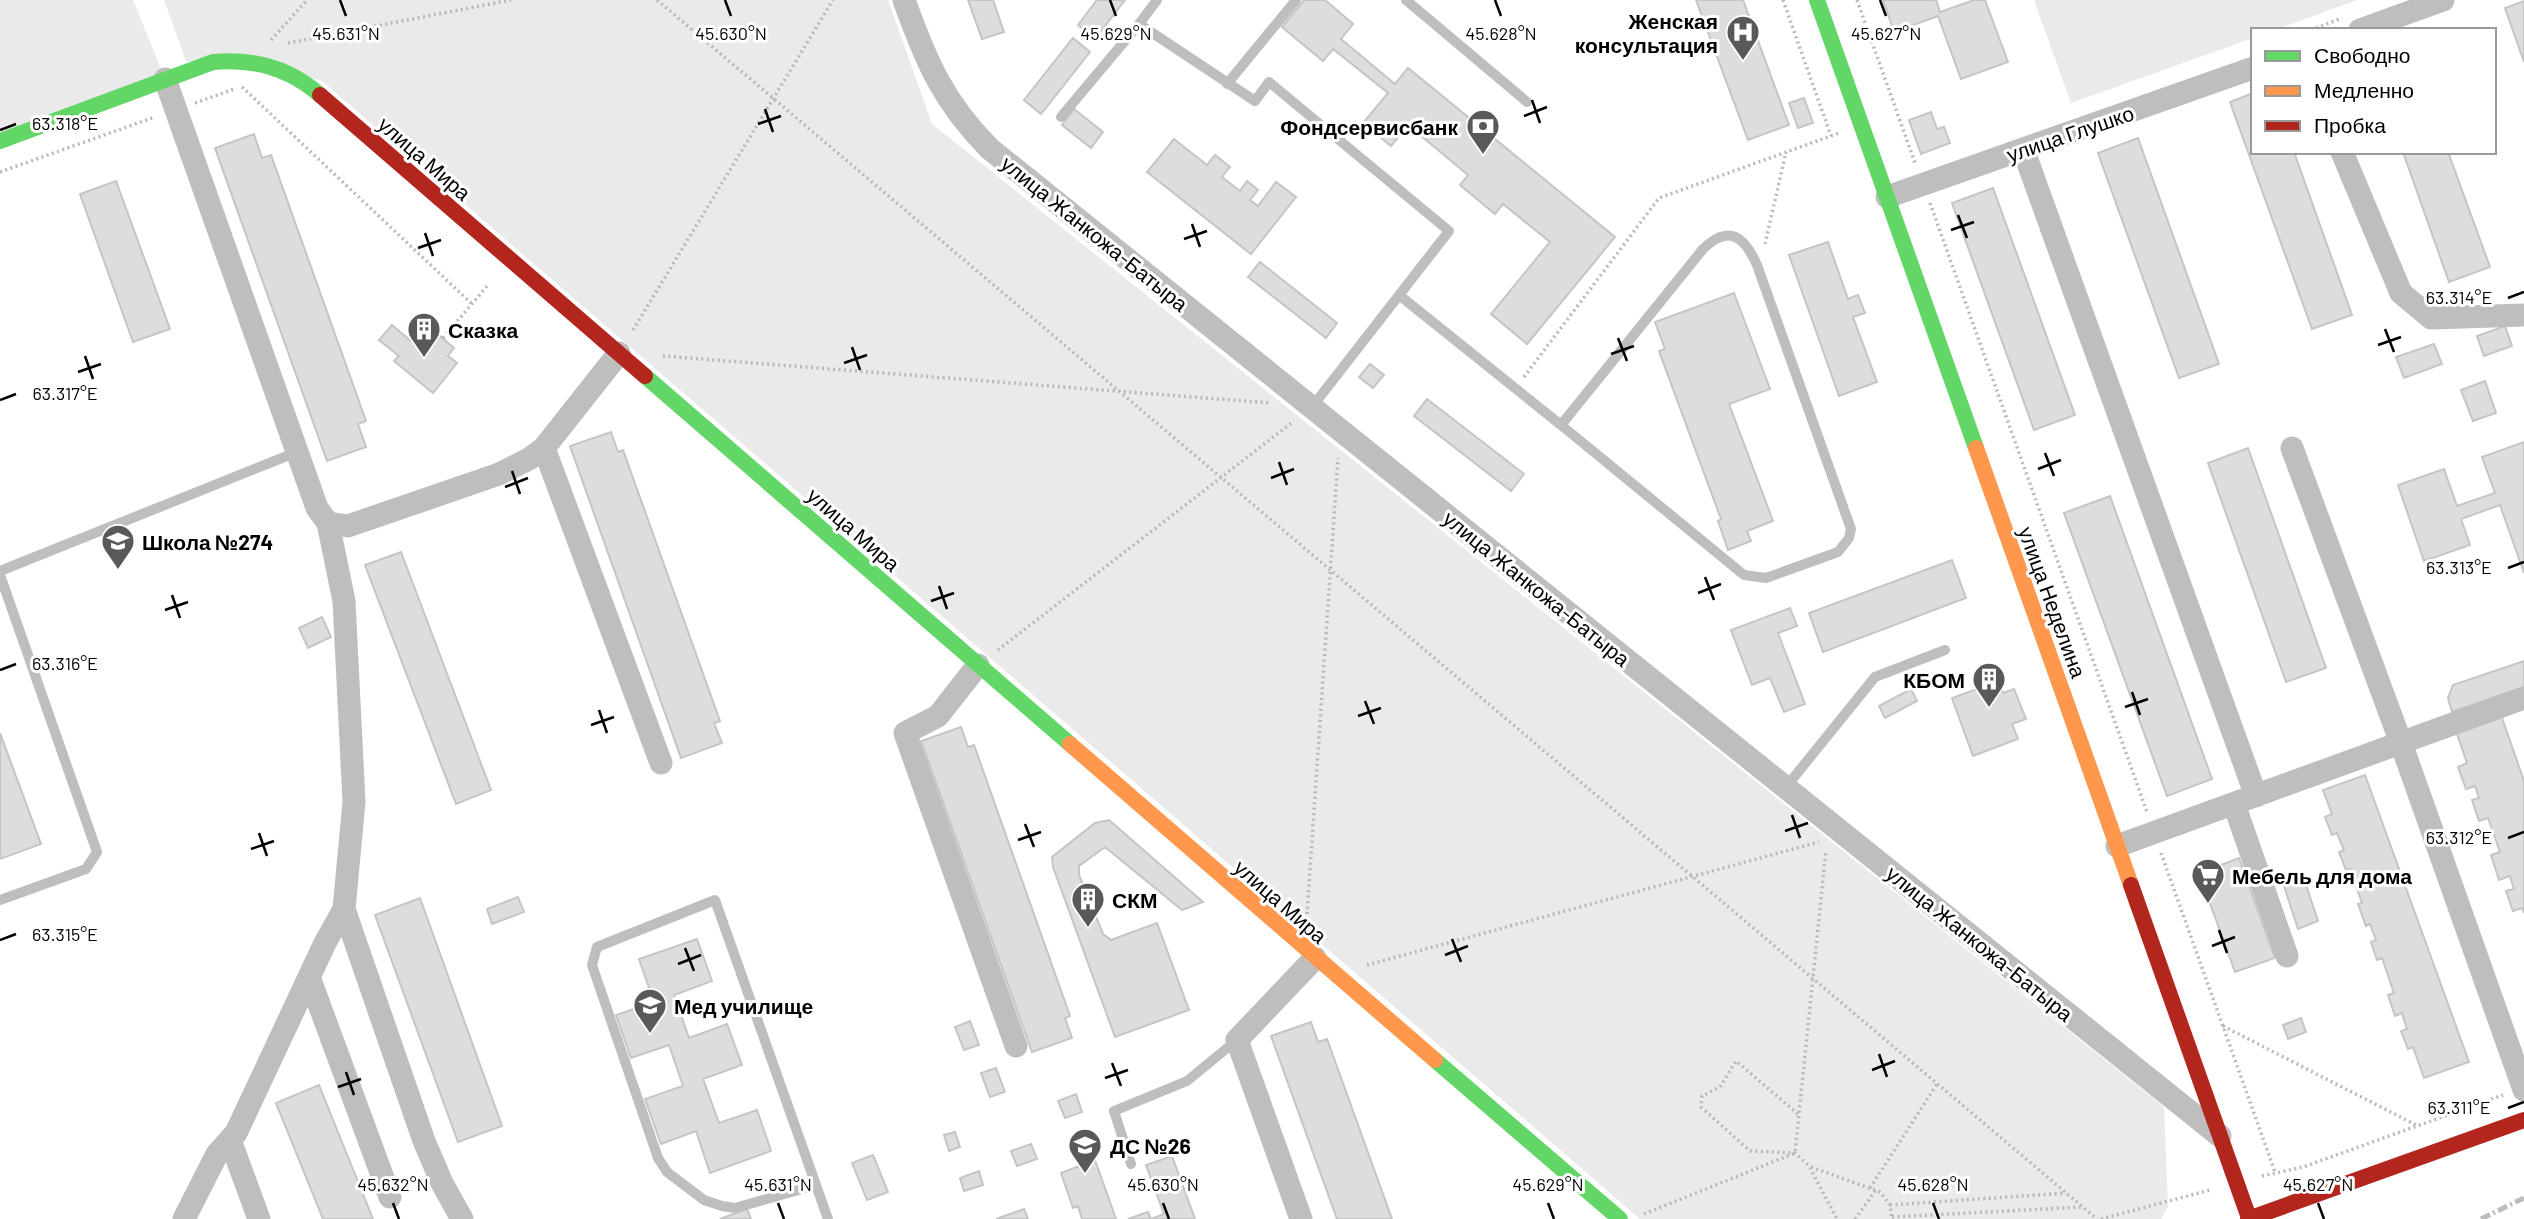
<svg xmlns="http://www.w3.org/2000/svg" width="2524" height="1219" font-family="Barlow,sans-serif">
  <rect width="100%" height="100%" fill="#fff"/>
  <!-- green -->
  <path fill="#eaeaea" d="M 0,0 L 133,0 L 165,79 L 0,141 Z
    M 164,0 L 888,0 L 932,124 L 2164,1107 L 2168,1207 L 2161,1219 L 1640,1219 L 321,80 L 186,61 Z
    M 2034,0 L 2357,0 L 2275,30 L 2253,30 L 2253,38 L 2071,103 Z"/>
  <!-- building -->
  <path fill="#ddd" stroke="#c5c5c5" stroke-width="2" d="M 968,0 L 993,0 L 1004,32 L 982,39 Z
    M 1097,0 L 1125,0 L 1095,39 L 1078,25 Z
    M 1304,0 L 1325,0 L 1353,24 L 1341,39 L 1395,84 L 1408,68 L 1615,237 L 1527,344 L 1491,314 L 1550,242 L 1503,204 L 1495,214 L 1460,185 L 1468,175 L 1408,125 L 1391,146 L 1363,123 L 1388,93 L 1333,49 L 1323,61 L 1282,27 Z
    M 1696,0 L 1743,0 L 1789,125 L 1748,140 Z
    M 1883,0 L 1936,0 L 1940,12 L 1974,0 L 1985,0 L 2008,62 L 1961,79 L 1938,16 L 1894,32 Z
    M 2524,1 L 2524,62 L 2505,8 Z
    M 1073,38 L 1090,52 L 1041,114 L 1024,100 Z
    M 2253,93 L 2253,152 L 2294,152 L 2352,315 L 2312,329 L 2230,102 Z
    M 1804,98 L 1813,123 L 1798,128 L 1789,103 Z
    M 1074,109 L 1103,132 L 1091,148 L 1062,125 Z
    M 1931,112 L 1937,129 L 1944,127 L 1950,143 L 1921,154 L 1909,120 Z
    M 254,134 L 262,158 L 271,155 L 366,421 L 358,424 L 366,447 L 327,461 L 215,148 Z
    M 2138,138 L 2219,364 L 2179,378 L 2098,153 Z
    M 1174,139 L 1207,165 L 1215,155 L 1230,167 L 1222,177 L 1240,191 L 1247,181 L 1258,190 L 1250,200 L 1258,206 L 1276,182 L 1296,197 L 1251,254 L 1147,172 Z
    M 2403,152 L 2448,152 L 2490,267 L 2449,282 Z
    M 116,181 L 170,329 L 133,342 L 80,194 Z
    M 1993,188 L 2075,415 L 2034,430 L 1952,203 Z
    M 1828,242 L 1848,299 L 1858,295 L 1865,313 L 1853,317 L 1877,382 L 1839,396 L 1789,255 Z
    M 1260,262 L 1337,323 L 1326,338 L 1248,277 Z
    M 1734,293 L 1770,389 L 1729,404 L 1773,521 L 1747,531 L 1751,541 L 1728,550 L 1718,521 L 1721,519 L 1659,351 L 1665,349 L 1655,322 Z
    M 392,325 L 411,341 L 419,332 L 427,338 L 433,330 L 454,348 L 448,356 L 457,363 L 433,393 L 394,361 L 399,356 L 379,340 Z
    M 2505,326 L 2512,346 L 2484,356 L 2477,336 Z
    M 2434,344 L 2442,364 L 2404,378 L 2396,357 Z
    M 1370,364 L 1384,375 L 1373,388 L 1359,377 Z
    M 2485,381 L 2496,413 L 2473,421 L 2461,390 Z
    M 1427,399 L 1524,474 L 1511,491 L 1414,416 Z
    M 611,432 L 618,452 L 623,450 L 720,721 L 714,723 L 722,743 L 681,758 L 570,446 Z
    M 2524,442 L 2524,573 L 2500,505 L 2461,519 L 2470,545 L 2424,561 L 2398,485 L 2444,469 L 2457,506 L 2495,493 L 2482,457 Z
    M 2248,448 L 2326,668 L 2286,682 L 2208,463 Z
    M 2110,496 L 2212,779 L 2167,796 L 2064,513 Z
    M 401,552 L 491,790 L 456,804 L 365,565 Z
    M 1952,560 L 1966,598 L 1823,652 L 1809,613 Z
    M 1790,608 L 1797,626 L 1778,633 L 1805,704 L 1784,712 L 1770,678 L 1752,685 L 1731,630 Z
    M 322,617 L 331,637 L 308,648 L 299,628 Z
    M 2524,661 L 2524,687 L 2452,712 L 2448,698 L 2453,685 Z
    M 1999,681 L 2003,693 L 2014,689 L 2026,719 L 2012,724 L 2018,739 L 1973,756 L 1952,698 Z
    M 1911,689 L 1917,701 L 1885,718 L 1879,706 Z
    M 2501,715 L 2524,781 L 2524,913 L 2522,908 L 2513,911 L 2506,891 L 2514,889 L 2510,876 L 2499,880 L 2491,855 L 2500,852 L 2488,818 L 2479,821 L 2472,800 L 2479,798 L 2475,786 L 2466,789 L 2458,767 L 2467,763 L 2456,731 Z
    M 961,727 L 968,747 L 974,745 L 1070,1016 L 1065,1018 L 1072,1038 L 1032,1052 L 921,741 Z
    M 0,733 L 41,844 L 0,859 Z
    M 2365,775 L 2469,1062 L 2424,1078 L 2413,1047 L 2408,1049 L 2401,1031 L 2407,1029 L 2402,1013 L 2395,1016 L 2388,995 L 2394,993 L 2382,958 L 2377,960 L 2371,942 L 2376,940 L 2370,924 L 2366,926 L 2358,904 L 2362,903 L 2350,869 L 2346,870 L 2339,852 L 2344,850 L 2337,833 L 2332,835 L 2325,817 L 2332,814 L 2323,790 Z
    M 1109,820 L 1203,902 L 1182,910 L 1105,847 L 1079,866 L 1079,875 L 1103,934 L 1111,940 L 1157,923 L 1189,1010 L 1115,1037 L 1053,867 L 1052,857 L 1095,823 Z
    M 2239,858 L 2275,958 L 2235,972 L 2199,873 Z
    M 2303,876 L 2318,921 L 2298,929 L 2283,883 Z
    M 518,897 L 524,912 L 492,924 L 487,909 Z
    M 420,898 L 502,1126 L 458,1142 L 375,915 Z
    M 697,939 L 712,981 L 674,995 L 689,1038 L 727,1024 L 742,1065 L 703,1079 L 719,1123 L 757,1110 L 771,1151 L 710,1173 L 696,1131 L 661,1144 L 645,1099 L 683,1086 L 669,1045 L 631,1058 L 616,1015 L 654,1002 L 639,959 Z
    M 2301,1018 L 2306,1032 L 2288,1039 L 2283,1025 Z
    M 970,1021 L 979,1045 L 964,1050 L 955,1027 Z
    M 1311,1022 L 1318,1042 L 1327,1039 L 1392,1219 L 1337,1219 L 1271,1036 Z
    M 996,1068 L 1005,1092 L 990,1097 L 981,1073 Z
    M 319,1085 L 373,1219 L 323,1219 L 276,1103 Z
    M 1076,1094 L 1082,1112 L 1065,1118 L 1058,1101 Z
    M 955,1132 L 960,1147 L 949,1151 L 944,1135 Z
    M 1031,1144 L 1037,1159 L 1017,1166 L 1011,1151 Z
    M 873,1155 L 888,1192 L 867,1200 L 852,1163 Z
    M 1172,1156 L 1195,1219 L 1151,1219 L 1164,1214 L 1146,1165 Z
    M 1095,1160 L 1116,1219 L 1082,1219 L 1078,1206 L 1073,1208 L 1061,1173 Z
    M 979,1171 L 983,1185 L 964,1191 L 960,1178 Z
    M 747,1209 L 751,1219 L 720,1219 Z
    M 1024,1209 L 1028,1219 L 996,1219 Z
    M 1148,1212 L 1151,1219 L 1128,1219 Z"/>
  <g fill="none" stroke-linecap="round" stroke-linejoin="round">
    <!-- path -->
    <path stroke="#b8b8b8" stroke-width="3.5" stroke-dasharray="2 3.5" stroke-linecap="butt" d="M 657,0 L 2097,1219
      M 1783,0 L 1831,136
      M 1857,0 L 1915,163
      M 2311,30 L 2342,18
      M 271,40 L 307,0
      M 288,43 L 511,0
      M 242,87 L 472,304
      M 195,103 L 234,89
      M 0,172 L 155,117
      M 1930,203 L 2147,812
      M 1765,244 L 1786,152
      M 633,330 L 833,0
      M 443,338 L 488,285
      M 663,356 L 1270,403
      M 1524,377 L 1659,198 L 1839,133
      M 998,650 L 1294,421
      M 2161,853 L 2275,1172
      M 1307,914 L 1338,458
      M 1367,965 L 1819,842
      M 2223,1026 L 2418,1126
      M 1798,1114 L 1736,1061 L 1720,1087 L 1702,1096 L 1701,1107 L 1750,1151 L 1795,1153 L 1809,1166 L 1837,1219
      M 1811,1167 L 1880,1192 L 1890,1205 L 1892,1219
      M 2262,1176 L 2303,1167 L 2503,1095
      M 1870,1188 L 1937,1084
      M 1890,1205 L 2066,1193
      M 1644,1214 L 1795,1153 L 1826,850
      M 1892,1217 L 2082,1207
      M 1855,1219 L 1876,1190
      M 2101,1219 L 2210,1190"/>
    <!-- lane -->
    <path stroke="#bebebe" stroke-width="10" d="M 1406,0 L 1527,102
      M 1139,24 L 1255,101 L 1269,82 L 1449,231 L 1312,407
      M 1227,84 L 1296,0
      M 1061,117 L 1139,24 L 1157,0
      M 1399,295 L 1561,425 L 1703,249 C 1729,224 1744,236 1757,265 L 1851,529 L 1849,538 L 1838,552 L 1766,578 L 1744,575 L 1561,425
      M 0,571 L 297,452
      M 0,575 L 97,852 L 86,869 L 0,900
      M 1786,787 L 1875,677 L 1945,650
      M 1131,1164 L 1114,1111 L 1187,1081 L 1237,1040
      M 816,1185 L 735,1208 L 722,1206 L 704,1200 L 667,1172 L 658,1158 L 592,965 L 597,947 L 715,900 L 828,1219"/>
    <!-- street -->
    <path stroke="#bebebe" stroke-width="23" d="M 904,0 C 926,61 943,102 990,149 L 2220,1136
      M 2360,30 L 2443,0
      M 165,79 L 317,508 L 328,523 L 348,526 L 499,474 L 529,459 L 544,448 L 619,353
      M 2023,149 L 2256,796
      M 2342,152 L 2401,293 L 2431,318 L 2524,315
      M 1887,197 L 2253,68
      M 544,448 L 661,763
      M 2292,448 L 2401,743 L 2524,1090
      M 328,523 L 344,601 L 354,802 L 344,909 L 424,1141 L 442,1183 L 462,1219
      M 978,665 L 938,716 L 905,733 L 1016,1046
      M 2234,804 L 2287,956
      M 2117,846 L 2524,698
      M 309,977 L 390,1197
      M 230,1140 L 259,1219
      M 184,1219 L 217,1154 L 236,1133 L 325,943 L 344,909
      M 1301,1219 L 1237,1040 L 1315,958"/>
    <!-- fast -->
    <path stroke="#63d668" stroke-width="16" d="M 1817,0 L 1976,448
      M 0,141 L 213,62 C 254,58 289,68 320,95
      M 645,376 L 1070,744
      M 1435,1060 L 1620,1219"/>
    <!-- slow -->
    <path stroke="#ff974d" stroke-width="16" d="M 1976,448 L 2131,885
      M 1070,744 L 1435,1060"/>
    <!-- jam -->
    <path stroke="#b3261e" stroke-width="16" d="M 320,95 L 645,376
      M 2131,885 L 2249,1218
      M 2248,1219 L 2524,1120"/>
    <!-- rail -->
    <path stroke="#bdbdbd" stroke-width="5" stroke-dasharray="10 3.5 2 3.5" stroke-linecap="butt" d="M 2481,1219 L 2524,1198"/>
  </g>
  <!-- ticks -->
  <path fill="none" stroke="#000" stroke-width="2.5" d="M 340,0 L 346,16M 725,0 L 731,16M 1110,0 L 1116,16M 1495,0 L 1501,16M 1880,0 L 1886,16M 1532,100 L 1540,123M 765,109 L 773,132M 1524,116 L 1547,107M 758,124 L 781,116M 0,130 L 16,124M 1958,215 L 1967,238M 1192,224 L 1200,247M 1951,230 L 1974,222M 425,233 L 433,256M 1184,239 L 1207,231M 418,248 L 441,240M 2508,298 L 2524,292M 2385,329 L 2394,352M 1618,338 L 1627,361M 2378,345 L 2401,337M 852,347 L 860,370M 1611,354 L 1634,346M 85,356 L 93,379M 844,363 L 867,355M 78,372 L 101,364M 0,400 L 16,394M 2045,453 L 2054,476M 1279,462 L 1287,485M 2038,469 L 2061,460M 512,471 L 520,494M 1271,478 L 1294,469M 505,487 L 528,478M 2508,568 L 2524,562M 1705,577 L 1714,600M 939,586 L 947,609M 1698,593 L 1721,584M 172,595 L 180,618M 931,601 L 954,593M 165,610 L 188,602M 0,670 L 16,664M 2132,692 L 2140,715M 1365,701 L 1374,724M 2125,707 L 2148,699M 599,710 L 607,733M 1358,716 L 1381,708M 591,725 L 614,717M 1792,815 L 1800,838M 1025,824 L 1034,847M 1785,831 L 1808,823M 259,833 L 267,856M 2508,838 L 2524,832M 1018,840 L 1041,832M 251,849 L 274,841M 2219,930 L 2227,953M 1452,939 L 1461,962M 0,940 L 16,934M 2212,946 L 2235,937M 685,948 L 694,971M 1445,955 L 1468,946M 678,964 L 701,955M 1879,1054 L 1887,1077M 1112,1063 L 1121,1086M 1872,1070 L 1895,1061M 346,1072 L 354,1095M 1105,1078 L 1128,1070M 338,1087 L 361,1079M 2508,1108 L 2524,1102M 393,1203 L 399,1219M 778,1203 L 784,1219M 1163,1203 L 1169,1219M 1548,1203 L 1554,1219M 1933,1203 L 1939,1219M 2318,1203 L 2324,1219"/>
  <!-- icons -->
  <defs>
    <symbol id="hospital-pin" viewBox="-11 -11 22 30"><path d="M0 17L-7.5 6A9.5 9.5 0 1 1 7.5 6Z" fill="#595959" stroke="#fff"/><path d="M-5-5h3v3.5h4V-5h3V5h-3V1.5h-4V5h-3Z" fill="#fff"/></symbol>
    <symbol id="bank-pin" viewBox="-11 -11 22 30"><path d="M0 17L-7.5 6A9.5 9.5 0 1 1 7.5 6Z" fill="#595959" stroke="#fff"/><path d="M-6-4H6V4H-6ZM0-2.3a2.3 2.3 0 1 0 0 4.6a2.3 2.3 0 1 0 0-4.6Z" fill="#fff"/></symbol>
    <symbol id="building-pin" viewBox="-11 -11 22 30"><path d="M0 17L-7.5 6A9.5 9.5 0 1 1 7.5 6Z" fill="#595959" stroke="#fff"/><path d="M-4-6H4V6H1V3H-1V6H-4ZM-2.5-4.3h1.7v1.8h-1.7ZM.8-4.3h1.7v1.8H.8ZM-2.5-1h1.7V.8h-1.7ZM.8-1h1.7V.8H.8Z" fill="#fff"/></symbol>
    <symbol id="school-pin" viewBox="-11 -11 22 30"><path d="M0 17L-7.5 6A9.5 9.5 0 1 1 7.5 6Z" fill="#595959" stroke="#fff"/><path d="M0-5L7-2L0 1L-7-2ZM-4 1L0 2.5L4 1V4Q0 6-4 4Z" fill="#fff"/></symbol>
    <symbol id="supermarket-pin" viewBox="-11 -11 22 30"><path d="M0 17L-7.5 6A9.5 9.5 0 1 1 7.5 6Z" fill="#595959" stroke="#fff"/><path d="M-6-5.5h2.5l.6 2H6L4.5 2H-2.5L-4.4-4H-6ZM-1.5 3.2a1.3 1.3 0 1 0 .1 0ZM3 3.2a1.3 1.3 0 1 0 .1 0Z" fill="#fff"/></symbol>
  </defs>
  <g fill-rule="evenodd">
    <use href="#hospital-pin" x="1724" y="13" width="38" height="52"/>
    <use href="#bank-pin" x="1464" y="107" width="38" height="52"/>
    <use href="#building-pin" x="405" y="310" width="38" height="52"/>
    <use href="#school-pin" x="99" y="522" width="38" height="52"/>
    <use href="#building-pin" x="1970" y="660" width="38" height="52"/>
    <use href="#supermarket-pin" x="2189" y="856" width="38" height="52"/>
    <use href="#building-pin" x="1069" y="880" width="38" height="52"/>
    <use href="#school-pin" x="631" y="986" width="38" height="52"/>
    <use href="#school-pin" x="1066" y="1126" width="38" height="52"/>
  </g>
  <g text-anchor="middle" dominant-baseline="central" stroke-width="6" stroke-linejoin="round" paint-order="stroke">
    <!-- poi labels -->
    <g font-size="21" font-weight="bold" fill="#000" stroke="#fff" text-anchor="start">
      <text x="1718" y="20" text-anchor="end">Женская<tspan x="1718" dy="24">консультация</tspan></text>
      <text x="1458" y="126" text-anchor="end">Фондсервисбанк</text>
      <text x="448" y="329">Сказка</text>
      <text x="142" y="541">Школа №274</text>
      <text x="1965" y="679" text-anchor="end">КБОМ</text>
      <text x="2232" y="875">Мебель для дома</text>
      <text x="1112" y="899">СКМ</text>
      <text x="674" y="1005">Мед училище</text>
      <text x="1110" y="1145">ДС №26</text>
    </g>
    <!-- street labels -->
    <g font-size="21" fill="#000" stroke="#fff">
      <text transform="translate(2070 133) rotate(-19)">улица Глушко</text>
      <text transform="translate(425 158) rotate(41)">улица Мира</text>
      <text transform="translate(1095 233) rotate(39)">улица Жанкожа-Батыра</text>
      <text transform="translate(854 529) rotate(41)">улица Мира</text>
      <text transform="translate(1537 588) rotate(39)">улица Жанкожа-Батыра</text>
      <text transform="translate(2053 602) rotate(70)">улица Неделина</text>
      <text transform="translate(1281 901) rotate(41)">улица Мира</text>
      <text transform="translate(1980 943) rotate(39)">улица Жанкожа-Батыра</text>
    </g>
  </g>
  <g font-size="18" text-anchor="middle" fill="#000" stroke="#fff" stroke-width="6" stroke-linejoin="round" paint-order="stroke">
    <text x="346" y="40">45.631°N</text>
    <text x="731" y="40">45.630°N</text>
    <text x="1116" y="40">45.629°N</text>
    <text x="1501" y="40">45.628°N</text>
    <text x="1886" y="40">45.627°N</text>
    <text x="65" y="130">63.318°E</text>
    <text x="2459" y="304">63.314°E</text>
    <text x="65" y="400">63.317°E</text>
    <text x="2459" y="574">63.313°E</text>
    <text x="65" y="670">63.316°E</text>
    <text x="2459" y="844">63.312°E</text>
    <text x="65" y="941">63.315°E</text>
    <text x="2459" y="1114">63.311°E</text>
    <text x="393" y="1191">45.632°N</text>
    <text x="778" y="1191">45.631°N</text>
    <text x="1163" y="1191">45.630°N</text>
    <text x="1548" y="1191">45.629°N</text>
    <text x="1933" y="1191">45.628°N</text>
    <text x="2318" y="1191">45.627°N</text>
  </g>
  <!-- legend -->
  <rect x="2251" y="28" width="245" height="126" fill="#ffffff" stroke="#999999" stroke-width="2"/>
  <rect x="2265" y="51" width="35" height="10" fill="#63d668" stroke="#999999" stroke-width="2"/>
  <text x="2314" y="63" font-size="21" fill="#000000">Свободно</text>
  <rect x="2265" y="86" width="35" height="10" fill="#ff974d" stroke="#999999" stroke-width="2"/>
  <text x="2314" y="98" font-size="21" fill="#000000">Медленно</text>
  <rect x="2265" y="121" width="35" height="10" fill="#b3261e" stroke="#999999" stroke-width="2"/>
  <text x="2314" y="133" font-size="21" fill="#000000">Пробка</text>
</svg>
